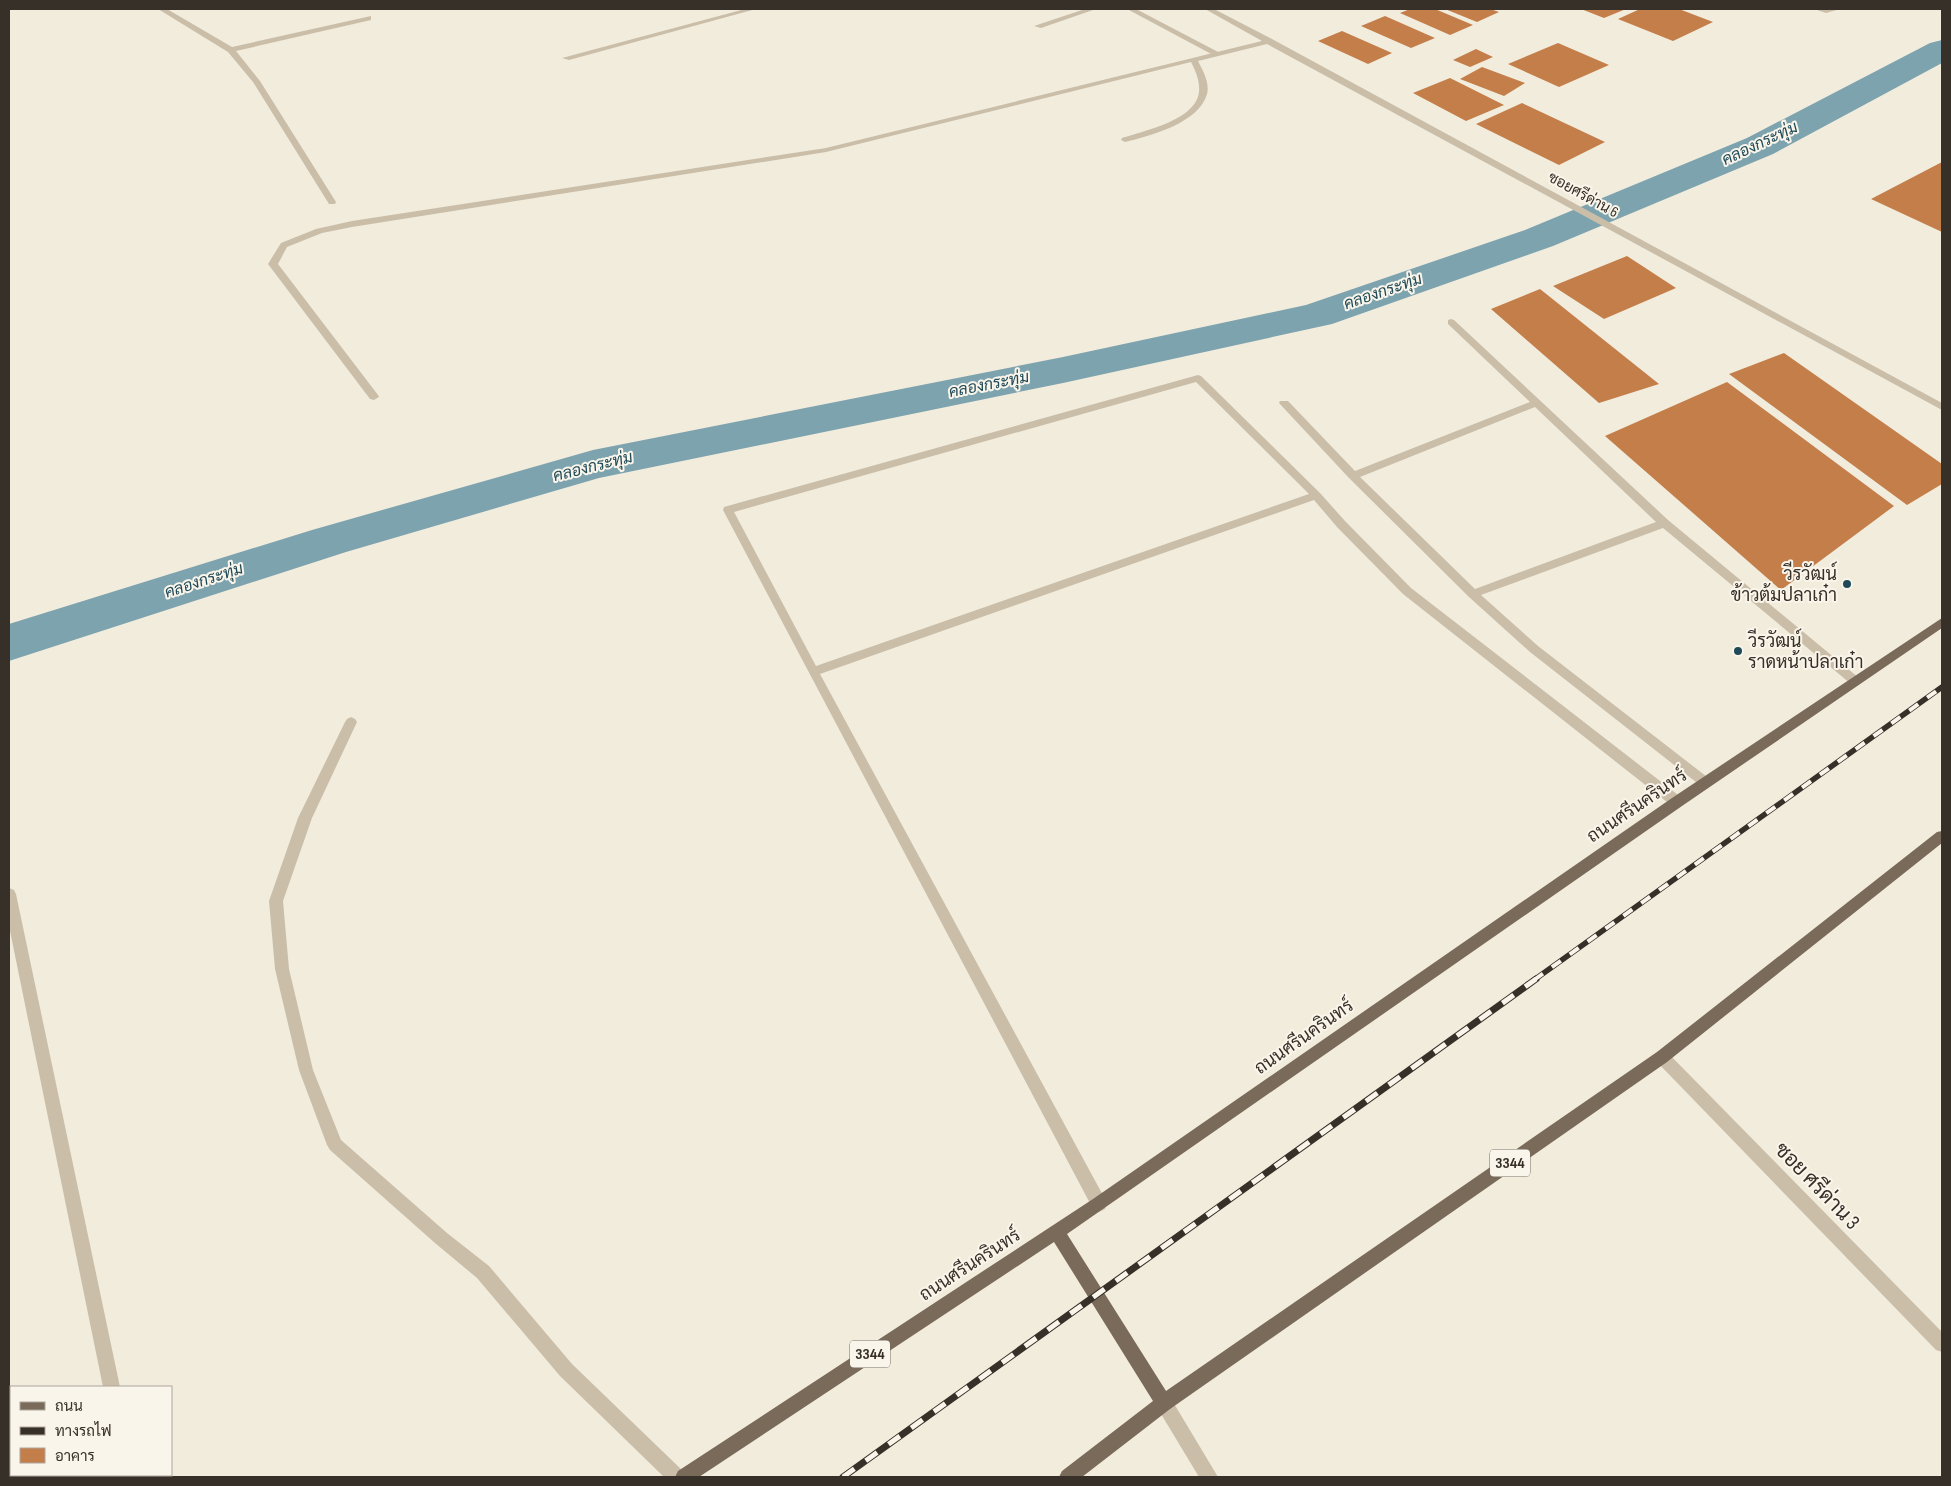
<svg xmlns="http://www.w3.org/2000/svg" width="1951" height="1486" font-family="'Sofia Sans Condensed',Sarabun,sans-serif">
  <rect width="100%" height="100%" fill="#f2ecdd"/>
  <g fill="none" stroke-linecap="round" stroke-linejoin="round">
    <!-- canal -->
    <path fill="#7da3af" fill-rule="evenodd" d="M 1942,40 L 1942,63 L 1773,154 L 1553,246 L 1332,324 L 1063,383 L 599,478 L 346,552 L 9,661 L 9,624 L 312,530 L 593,450 L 1063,357 L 1306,305 L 1525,230 L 1747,138 L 1930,43 Z"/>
  </g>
  <!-- building -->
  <path fill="#c37e4a" d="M 1410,9 L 1435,9 L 1473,25 L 1450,35 L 1400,13 Z
    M 1445,9 L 1490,9 L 1499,12 L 1477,22 Z
    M 1581,9 L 1626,9 L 1604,18 Z
    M 1640,9 L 1679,9 L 1713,22 L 1673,41 L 1618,19 Z
    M 1385,16 L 1435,38 L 1411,48 L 1361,26 Z
    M 1342,31 L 1392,53 L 1368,64 L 1318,41 Z
    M 1558,43 L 1609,65 L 1559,87 L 1508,64 Z
    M 1476,49 L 1493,57 L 1470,67 L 1453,60 Z
    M 1482,67 L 1525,83 L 1504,96 L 1460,79 Z
    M 1450,78 L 1504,105 L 1466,121 L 1413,93 Z
    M 1522,103 L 1605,142 L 1559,165 L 1476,124 Z
    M 1942,162 L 1942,232 L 1871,199 Z
    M 1627,256 L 1676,288 L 1604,319 L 1553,286 Z
    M 1540,289 L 1659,384 L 1599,403 L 1491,309 Z
    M 1784,353 L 1942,464 L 1942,484 L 1907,505 L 1729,374 Z
    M 1727,382 L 1894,506 L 1781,590 L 1605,436 Z"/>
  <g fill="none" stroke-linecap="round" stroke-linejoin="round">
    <!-- lane -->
    <path fill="#cabea9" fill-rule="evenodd" d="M 1085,9 L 1096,9 L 1041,28 L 1034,26 Z
      M 1127,9 L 1136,9 L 1222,54 L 1215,56 Z
      M 1451,319 L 1454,320 L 1668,520 L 1859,678 L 1861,681 L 1859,684 L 1851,684 L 1663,528 L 1481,595 L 1538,646 L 1711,780 L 1712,783 L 1711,786 L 1701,786 L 1530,652 L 1469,597 L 1349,478 L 1279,403 L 1280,401 L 1288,401 L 1355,471 L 1530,402 L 1448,324 L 1448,320 ZM 1535,407 L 1656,522 L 1475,589 L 1360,477 Z
      M 351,717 L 355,719 L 357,722 L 312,818 L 283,901 L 289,969 L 313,1070 L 341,1140 L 447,1233 L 489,1266 L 572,1364 L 683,1471 L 686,1477 L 664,1477 L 560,1376 L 477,1278 L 435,1243 L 330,1150 L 327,1145 L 299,1070 L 275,969 L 269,901 L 298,818 L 345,722 L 347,719 Z"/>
    <!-- street -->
    <path fill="#cabea9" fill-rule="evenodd" d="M 158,9 L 167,9 L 232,47 L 371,16 L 371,20 L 236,51 L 260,81 L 336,202 L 335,204 L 329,204 L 253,82 L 228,52 Z
      M 745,9 L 756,9 L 569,60 L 562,58 Z
      M 1205,9 L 1214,9 L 1272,39 L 1942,403 L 1942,410 L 1267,44 L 1198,61 C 1203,71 1210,83 1207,94 C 1199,123 1150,136 1125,142 L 1121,140 L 1122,138 C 1144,131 1196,120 1199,92 C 1200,81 1196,72 1191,62 L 826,152 L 352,227 L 322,233 L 287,247 L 278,264 L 378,395 L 379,397 L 374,400 L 370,399 L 268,264 L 281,243 L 316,229 L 352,221 L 826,148 L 1262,41 Z
      M 1814,9 L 1840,9 L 1826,13 Z
      M 1198,375 L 1201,376 L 1320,493 L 1345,521 L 1411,588 L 1682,798 L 1683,802 L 1682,806 L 1672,806 L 1403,594 L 1337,527 L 1314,500 L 820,674 L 1105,1199 L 1107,1204 L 1105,1209 L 1099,1212 L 1093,1209 L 723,510 L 724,507 ZM 1196,382 L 1309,494 L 816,666 L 734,512 Z
      M 9,888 L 14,890 L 16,894 L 120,1387 L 103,1387 L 9,926 Z
      M 1662,1050 L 1667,1052 L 1942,1332 L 1942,1352 L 1936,1350 L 1657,1062 L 1655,1057 L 1657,1052 Z
      M 1164,1394 L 1170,1397 L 1218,1477 L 1199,1477 L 1158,1409 L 1155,1403 L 1158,1397 Z
      M 122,1475 L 140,1475 L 140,1477 L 122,1477 Z"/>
    <!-- primary -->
    <path fill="#796a5a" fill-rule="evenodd" d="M 1942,618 L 1942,628 L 1682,806 L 1067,1234 L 1166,1391 L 1657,1052 L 1937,832 L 1942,831 L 1942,843 L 1667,1062 L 1170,1409 L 1082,1477 L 1059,1477 L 1062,1471 L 1153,1401 L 1054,1242 L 699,1477 L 675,1477 L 678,1471 L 1093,1199 L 1672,798 Z"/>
    <defs>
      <path id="rail-far1" d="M 1534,980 L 1942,687"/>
      <path id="rail" d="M 843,1477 L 1536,979"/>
    </defs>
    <!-- rail-far1 casing -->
    <use href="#rail-far1" stroke="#373029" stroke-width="5.5"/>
    <!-- rail casing -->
    <use href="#rail" stroke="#373029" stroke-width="7"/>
    <!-- rail-far1 -->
    <use href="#rail-far1" stroke="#faf5ea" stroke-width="4" stroke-dasharray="11" stroke-linecap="butt"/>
    <!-- rail -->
    <use href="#rail" stroke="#faf5ea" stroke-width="5" stroke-dasharray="14" stroke-linecap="butt"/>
  </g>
  <!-- markers -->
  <g fill="#1f4a58" stroke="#faf5ea" stroke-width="2">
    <circle cx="1847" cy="584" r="5"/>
    <circle cx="1738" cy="651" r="5"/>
  </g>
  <g text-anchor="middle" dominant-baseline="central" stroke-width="4" stroke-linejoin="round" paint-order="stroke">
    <!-- far-street labels -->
    <g font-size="15" fill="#373029" stroke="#faf5ea">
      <text transform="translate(1583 195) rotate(29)">ซอยศรีด่าน 6</text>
    </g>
    <!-- far-water labels -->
    <g font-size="16" font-style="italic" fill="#1f4a58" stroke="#faf5ea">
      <text transform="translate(1760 144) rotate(-25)">คลองกระทุ่ม</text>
      <text transform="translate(1383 292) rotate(-19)">คลองกระทุ่ม</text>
      <text transform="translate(989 385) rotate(-11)">คลองกระทุ่ม</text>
      <text transform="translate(593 467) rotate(-14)">คลองกระทุ่ม</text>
      <text transform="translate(204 581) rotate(-18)">คลองกระทุ่ม</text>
    </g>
    <!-- shield labels -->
    <g fill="#faf5ea" stroke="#726b63" stroke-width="1">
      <rect x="1490" y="1149.5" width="40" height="27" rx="4"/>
      <rect x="850" y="1340.5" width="40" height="27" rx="4"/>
    </g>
    <g font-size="16" font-weight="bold" fill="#373029">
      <text x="1510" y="1163">3344</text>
      <text x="870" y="1354">3344</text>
    </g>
    <!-- poi labels -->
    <g font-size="18" fill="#373029" stroke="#faf5ea" text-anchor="end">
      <text x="1837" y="574">วีรวัฒน์<tspan x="1837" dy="21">ข้าวต้มปลาเก๋า</tspan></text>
      <text x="1748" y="641" text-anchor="start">วีรวัฒน์<tspan x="1748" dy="21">ราดหน้าปลาเก๋า</tspan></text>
    </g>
    <!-- street labels -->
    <g font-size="18" fill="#373029" stroke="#faf5ea">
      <text transform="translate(1637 806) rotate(-34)">ถนนศรีนครินทร์</text>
      <text transform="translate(1304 1037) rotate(-35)">ถนนศรีนครินทร์</text>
      <text transform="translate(970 1265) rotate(-33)">ถนนศรีนครินทร์</text>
    </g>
    <!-- near-street labels -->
    <g font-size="21" fill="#373029" stroke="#faf5ea">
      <text transform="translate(1817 1186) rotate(46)">ซอย ศรีด่าน 3</text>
    </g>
  </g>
  <!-- border -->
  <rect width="1951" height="1486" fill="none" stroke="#373029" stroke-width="20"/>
  <!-- legend -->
  <rect x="10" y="1386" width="162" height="90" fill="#faf5ea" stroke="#aca69d"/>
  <rect x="20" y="1402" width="25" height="8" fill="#796a5a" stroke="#aca69d"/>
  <text x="55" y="1411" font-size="15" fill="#373029">ถนน</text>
  <rect x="20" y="1427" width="25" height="8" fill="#373029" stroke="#aca69d"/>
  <text x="55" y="1436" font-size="15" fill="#373029">ทางรถไฟ</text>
  <rect x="20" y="1448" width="25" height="15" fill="#c37e4a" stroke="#aca69d"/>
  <text x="55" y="1461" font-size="15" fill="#373029">อาคาร</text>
</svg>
